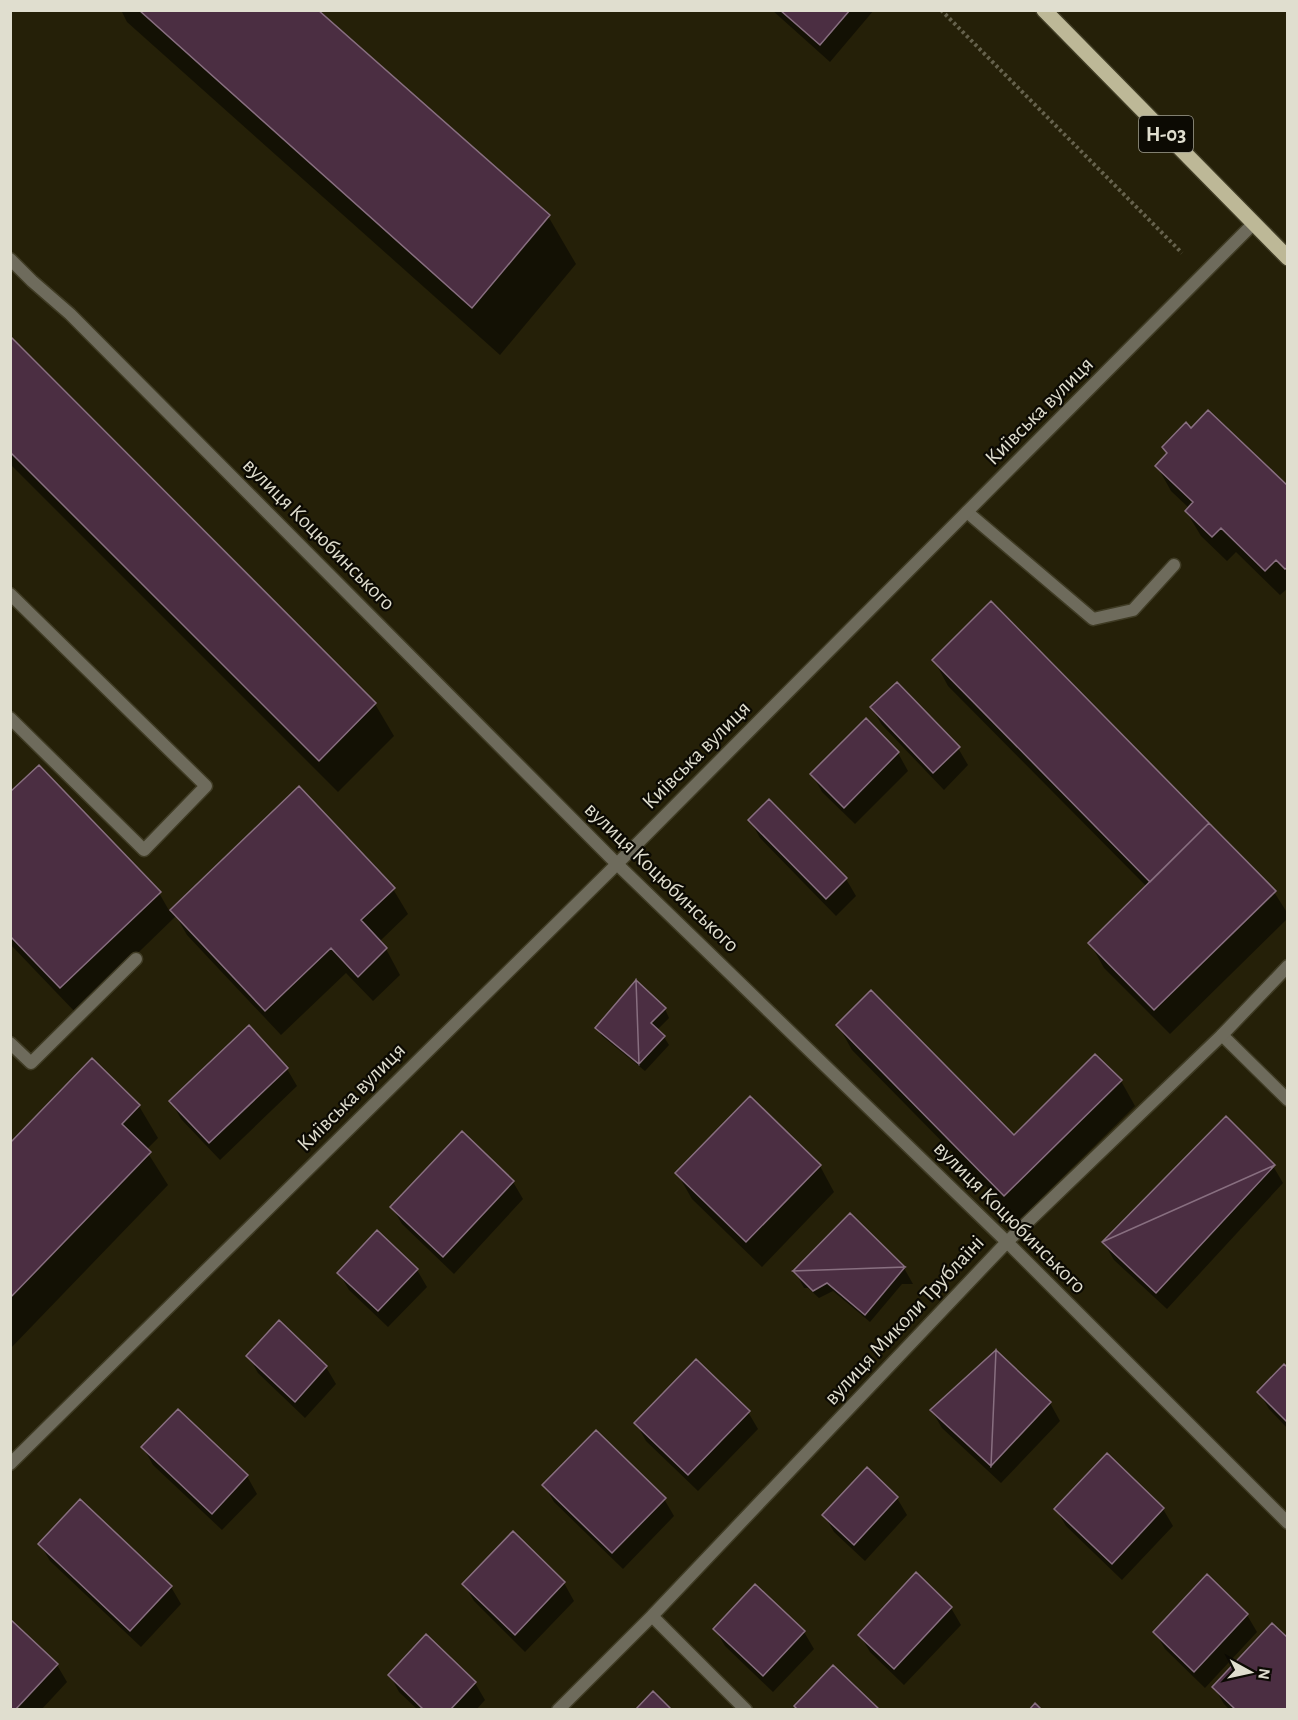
<svg xmlns="http://www.w3.org/2000/svg" width="1298" height="1720" font-family="'Alegreya Sans',sans-serif">
  <rect width="100%" height="100%" fill="#252008"/>
  <!-- shadow -->
  <path fill="#0007" d="M 121,10 L 315,10 L 548,216 L 576,264 L 500,355 L 127,22 Z
    M 772,10 L 874,10 L 830,62 Z
    M 10,339 L 375,704 L 394,736 L 338,792 L 10,464 Z
    M 1191,430 L 1288,488 L 1288,588 L 1280,595 L 1236,552 L 1227,561 L 1201,536 L 1186,511 L 1189,508 L 1171,491 L 1157,466 L 1167,454 L 1164,448 Z
    M 934,660 L 1274,892 L 1288,914 L 1288,918 L 1170,1034 L 1104,968 L 1090,943 L 1147,887 L 948,686 Z
    M 872,708 L 958,748 L 968,765 L 944,790 L 882,725 Z
    M 866,721 L 898,753 L 908,771 L 855,824 L 822,792 L 812,774 Z
    M 299,789 L 393,889 L 408,914 L 379,942 L 386,949 L 400,975 L 373,1001 L 346,973 L 281,1035 L 187,935 L 176,916 L 76,1013 L 10,944 L 10,794 L 159,893 L 170,912 Z
    M 750,820 L 846,879 L 856,896 L 836,916 L 760,838 Z
    M 665,1009 L 669,1018 L 657,1030 L 664,1037 L 669,1045 L 645,1071 L 602,1036 L 597,1028 Z
    M 838,1025 L 1014,1137 L 1121,1081 L 1135,1106 L 1019,1220 L 852,1050 Z
    M 92,1060 L 139,1106 L 158,1138 L 146,1150 L 168,1185 L 10,1349 L 10,1145 Z
    M 287,1069 L 297,1086 L 220,1160 L 181,1119 L 171,1101 Z
    M 820,1166 L 834,1192 L 762,1267 L 692,1199 L 677,1173 Z
    M 1273,1166 L 1283,1183 L 1167,1309 L 1114,1260 L 1104,1243 Z
    M 513,1182 L 523,1199 L 454,1274 L 402,1224 L 392,1207 Z
    M 904,1268 L 913,1284 L 902,1284 L 870,1322 L 833,1291 L 819,1298 L 808,1288 L 804,1288 L 795,1271 Z
    M 417,1270 L 427,1287 L 388,1327 L 349,1290 L 339,1273 Z
    M 279,1323 L 326,1367 L 336,1384 L 305,1418 L 258,1373 L 248,1356 Z
    M 996,1352 L 1050,1403 L 1060,1421 L 1001,1483 L 942,1428 L 932,1411 Z
    M 1288,1370 L 1288,1429 L 1269,1409 L 1259,1392 Z
    M 178,1411 L 247,1476 L 257,1494 L 222,1530 L 153,1465 L 143,1447 Z
    M 748,1412 L 758,1429 L 698,1491 L 646,1441 L 636,1423 Z
    M 544,1485 L 664,1499 L 674,1516 L 623,1569 L 554,1502 Z
    M 897,1498 L 907,1515 L 865,1561 L 834,1532 L 824,1515 Z
    M 1056,1509 L 1163,1509 L 1173,1526 L 1122,1580 L 1066,1526 Z
    M 513,1533 L 564,1583 L 574,1601 L 525,1652 L 474,1601 L 464,1584 Z
    M 40,1544 L 171,1587 L 181,1604 L 141,1647 L 50,1561 Z
    M 951,1608 L 961,1625 L 904,1685 L 870,1652 L 860,1635 Z
    M 1247,1615 L 1257,1632 L 1205,1688 L 1165,1649 L 1155,1632 Z
    M 715,1629 L 804,1632 L 814,1649 L 773,1692 L 725,1646 Z
    M 57,1665 L 67,1682 L 41,1710 L 10,1710 Z
    M 390,1675 L 475,1683 L 485,1700 L 476,1710 L 418,1710 L 399,1692 Z
    M 1214,1687 L 1288,1710 L 1230,1710 L 1224,1704 Z"/>
  <!-- building -->
  <path fill="#4b2e42" stroke="#886f80" stroke-width="1.5" d="M 139,10 L 318,10 L 550,215 L 472,308 Z
    M 780,10 L 850,10 L 820,45 Z
    M 10,336 L 376,703 L 319,761 L 10,452 Z
    M 1208,410 L 1288,486 L 1288,567 L 1285,569 L 1276,560 L 1265,571 L 1221,528 L 1212,537 L 1185,511 L 1193,502 L 1155,466 L 1167,453 L 1162,447 L 1186,422 L 1191,428 Z
    M 991,601 L 1209,823 L 1150,882 L 932,660 Z
    M 897,682 L 960,747 L 933,773 L 870,707 Z
    M 866,718 L 899,752 L 844,808 L 810,774 Z
    M 39,765 L 161,892 L 60,988 L 10,936 L 10,792 Z
    M 299,786 L 395,888 L 361,920 L 387,948 L 358,977 L 331,948 L 265,1011 L 170,910 Z
    M 769,799 L 847,878 L 826,899 L 748,820 Z
    M 1209,823 L 1276,891 L 1154,1010 L 1088,943 Z
    M 636,980 L 639,1064 L 595,1028 Z
    M 636,980 L 666,1008 L 651,1023 L 665,1036 L 639,1064 Z
    M 871,990 L 1014,1135 L 1095,1054 L 1122,1080 L 1004,1196 L 836,1025 Z
    M 249,1025 L 288,1068 L 209,1143 L 169,1101 Z
    M 92,1058 L 140,1105 L 122,1124 L 151,1152 L 10,1298 L 10,1143 Z
    M 750,1096 L 821,1165 L 746,1242 L 675,1173 Z
    M 1226,1116 L 1275,1165 L 1102,1242 Z
    M 462,1131 L 514,1181 L 443,1257 L 390,1207 Z
    M 1275,1165 L 1156,1293 L 1102,1242 Z
    M 850,1213 L 905,1267 L 793,1271 Z
    M 377,1230 L 418,1269 L 378,1311 L 337,1273 Z
    M 905,1267 L 865,1315 L 827,1283 L 813,1291 L 793,1271 Z
    M 279,1320 L 327,1366 L 295,1402 L 246,1356 Z
    M 996,1350 L 1051,1402 L 991,1466 Z
    M 996,1350 L 991,1466 L 930,1410 Z
    M 696,1359 L 750,1411 L 688,1475 L 634,1423 Z
    M 1284,1364 L 1288,1368 L 1288,1423 L 1257,1392 Z
    M 178,1409 L 248,1475 L 212,1514 L 141,1447 Z
    M 596,1430 L 666,1498 L 612,1553 L 542,1485 Z
    M 1107,1453 L 1164,1508 L 1112,1564 L 1054,1509 Z
    M 867,1467 L 898,1497 L 854,1545 L 822,1515 Z
    M 80,1499 L 172,1586 L 130,1631 L 38,1544 Z
    M 513,1531 L 565,1582 L 515,1635 L 462,1584 Z
    M 916,1572 L 952,1607 L 894,1669 L 858,1635 Z
    M 1207,1574 L 1248,1614 L 1194,1672 L 1153,1632 Z
    M 755,1584 L 805,1631 L 763,1676 L 713,1629 Z
    M 10,1619 L 58,1664 L 15,1710 L 10,1710 Z
    M 1272,1623 L 1288,1638 L 1288,1710 L 1236,1710 L 1212,1687 Z
    M 426,1634 L 476,1682 L 450,1710 L 424,1710 L 388,1675 Z
    M 833,1665 L 880,1710 L 798,1710 L 794,1706 Z
    M 653,1691 L 672,1710 L 635,1710 Z
    M 1035,1703 L 1042,1710 L 1029,1710 Z"/>
  <g fill="none" stroke-linecap="round" stroke-linejoin="round">
    <defs>
      <path id="lane" d="M 967,512 L 1093,619 L 1133,610 L 1174,565
        M 10,594 L 206,786 L 144,850 L 10,718
        M 1222,1035 L 1288,1100
        M 10,1043 L 31,1063 L 136,959"/>
      <path id="street" d="M 10,259 L 32,281 L 70,314 L 617,864 L 1007,1242 L 1288,1523
        M 10,1464 L 617,864 L 1254,223
        M 652,1616 L 746,1710
        M 558,1710 L 652,1616 L 1007,1242 L 1222,1035 L 1288,966"/>
      <path id="primary" d="M 1044,10 L 1288,258"/>
    </defs>
    <!-- lane casing -->
    <use href="#lane" stroke="#3f3b24" stroke-width="15"/>
    <!-- street casing -->
    <use href="#street" stroke="#3f3b24" stroke-width="15"/>
    <!-- primary casing -->
    <use href="#primary" stroke="#3f3b24" stroke-width="18"/>
    <!-- path -->
    <path stroke="#66624d" stroke-width="4" stroke-dasharray="3 3" stroke-linecap="butt" d="M 941,10 L 1182,253"/>
    <!-- lane -->
    <use href="#lane" stroke="#6e6b5c" stroke-width="12"/>
    <!-- street -->
    <use href="#street" stroke="#6e6b5c" stroke-width="12"/>
    <!-- primary -->
    <use href="#primary" stroke="#bdb897" stroke-width="15"/>
  </g>
  <g text-anchor="middle" dominant-baseline="central" stroke-width="4.5" stroke-linejoin="round" paint-order="stroke">
    <!-- shield labels -->
    <rect fill="#0c0a03" stroke="#a09e92" stroke-width="1.5" x="1139" y="116" width="54" height="36" rx="4.5"/>
    <g font-size="21" font-weight="bold" fill="#e0decf">
      <text x="1166" y="134">Н-03</text>
    </g>
    <!-- street labels -->
    <g font-size="22" fill="#e0decf" stroke="#0c0a03">
      <text transform="translate(1039 411) rotate(-45)">Київська вулиця</text>
      <text transform="translate(319 534) rotate(45)">вулиця Коцюбинського</text>
      <text transform="translate(696 755) rotate(-45)">Київська вулиця</text>
      <text transform="translate(662 877) rotate(44)">вулиця Коцюбинського</text>
      <text transform="translate(351 1097) rotate(-45)">Київська вулиця</text>
      <text transform="translate(1010 1217) rotate(45)">вулиця Коцюбинського</text>
      <text transform="translate(904 1320) rotate(-47)">вулиця Миколи Трублаїні</text>
    </g>
  </g>
  <!-- border -->
  <rect width="1298" height="1720" fill="none" stroke="#e0decf" stroke-width="24"/>
  <!-- north arrow -->
  <g transform="translate(1250 1672) rotate(98)" stroke="#0c0a03" stroke-width="4.5" paint-order="stroke">
  <path d="M0-4.5L10 22L0 15L-10 22Z" fill="#e0decf"/>
  <text y="-9" font-size="16" font-weight="bold" text-anchor="middle" fill="#e0decf">N</text>
  </g>
</svg>
